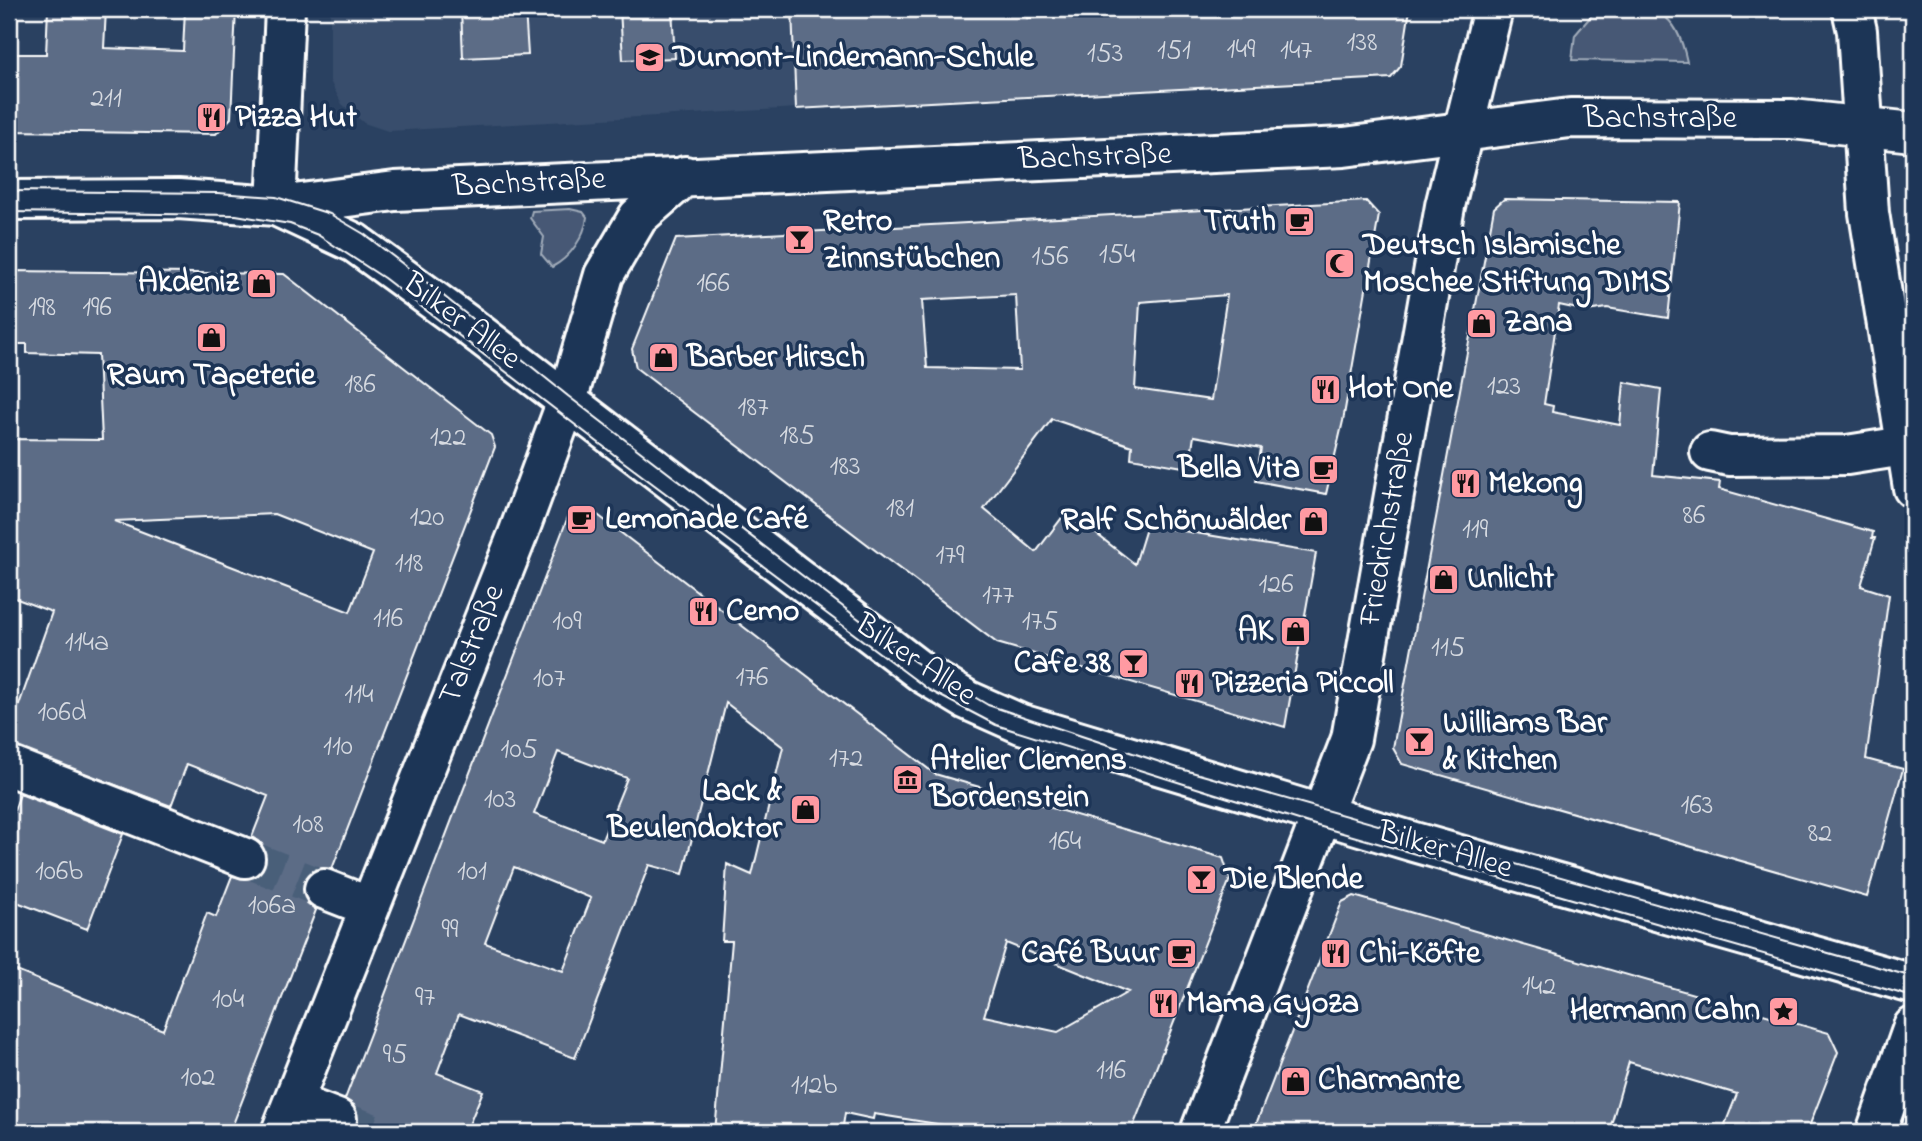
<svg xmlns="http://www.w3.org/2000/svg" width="1922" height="1141" font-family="'Indie Flower',sans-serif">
  <rect width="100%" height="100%" fill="#2a4161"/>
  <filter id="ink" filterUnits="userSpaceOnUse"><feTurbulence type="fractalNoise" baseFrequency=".0143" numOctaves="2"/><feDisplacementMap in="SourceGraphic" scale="14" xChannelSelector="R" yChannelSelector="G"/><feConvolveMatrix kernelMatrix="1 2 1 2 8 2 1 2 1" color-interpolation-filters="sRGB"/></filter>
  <g filter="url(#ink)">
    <!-- built -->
    <path fill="#394e6c" d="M 330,9 L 967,9 L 797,108 L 388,131 L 364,123 L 342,104 L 330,81 Z"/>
    <!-- green -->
    <path fill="#465975" stroke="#a2acba" stroke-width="2" d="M 1597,9 C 1649,9 1674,0 1687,62 L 1572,60 L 1575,35 Z
      M 570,209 L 583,212 L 587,217 C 585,236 570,258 552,267 L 541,254 L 544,237 L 530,218 L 532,211 Z"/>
    <!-- building -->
    <path fill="#5b6c86" stroke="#fff" stroke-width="2" fill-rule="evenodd" d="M 48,9 L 106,9 L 104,48 L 183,51 L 185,9 L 236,9 L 231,118 L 216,134 L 9,131 L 9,54 L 46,54 Z
      M 461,9 L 525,9 L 528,55 L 463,58 Z
      M 620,9 L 672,9 L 675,58 L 623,60 Z
      M 792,9 L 1026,9 L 1027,18 L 1186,9 L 1410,9 L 1401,66 L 1391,78 L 796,109 Z
      M 1504,199 L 1680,202 L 1668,318 L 1607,308 L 1587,311 L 1559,305 L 1544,404 L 1553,406 L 1552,412 L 1620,425 L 1624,382 L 1661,389 L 1653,475 L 1720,482 L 1719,489 L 1873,532 L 1872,538 L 1875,538 L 1861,586 L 1889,595 L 1866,759 L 1903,769 L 1867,897 L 1402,764 L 1393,748 L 1494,208 Z
      M 1366,201 L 1379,215 L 1343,421 L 1326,494 L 1256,481 L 1261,448 L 1194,436 L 1189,468 L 1131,458 L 1132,446 L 1052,419 L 984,509 L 1036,552 L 1067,511 L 1135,564 L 1147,525 L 1316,553 L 1285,727 L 997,643 L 636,368 L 632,349 L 676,239 ZM 1016,295 L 1020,370 L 927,368 L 922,300 ZM 1227,295 L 1211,400 L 1135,389 L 1140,302 Z
      M 9,271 L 284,274 L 491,435 L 495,447 L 332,869 L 320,868 L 311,872 L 304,880 L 303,893 L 307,903 L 316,910 L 230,1132 L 9,1132 L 9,968 L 163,1030 L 207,913 L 216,917 L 232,876 L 249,879 L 259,875 L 265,867 L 266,854 L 262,844 L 252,837 L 268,796 L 187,764 L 171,806 L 9,745 L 9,733 L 52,612 L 9,596 L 9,439 L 102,440 L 98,355 L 27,353 L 27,344 L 9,344 ZM 274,514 L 373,553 L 350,612 L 114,521 Z
      M 590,509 L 935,774 L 1223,858 L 1230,879 L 1131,1132 L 987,1132 L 874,1114 L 873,1119 L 845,1113 L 842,1132 L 715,1132 L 732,941 L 722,941 L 727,864 L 752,875 L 783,747 L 726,703 L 683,874 L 649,865 L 575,1058 L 459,1014 L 437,1073 L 483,1091 L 466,1132 L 354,1132 L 358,1115 L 354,1105 L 345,1099 L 569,514 ZM 558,752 L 627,778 L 602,840 L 534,814 ZM 514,867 L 591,898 L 563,971 L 485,943 ZM 1006,943 L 1128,992 L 1058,1032 L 984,1016 Z
      M 20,794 L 123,834 L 87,929 L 9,899 L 9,825 Z
      M 1354,896 L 1829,1033 L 1838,1052 L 1807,1132 L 1722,1132 L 1737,1094 L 1629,1062 L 1609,1132 L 1253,1132 L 1342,902 Z"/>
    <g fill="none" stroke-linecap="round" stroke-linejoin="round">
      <!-- minor-tunnel -->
      <path stroke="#4a5e79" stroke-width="38" stroke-dasharray="38 19" stroke-linecap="butt" d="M 245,858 L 324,889
        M 337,1119 L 371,1132"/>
      <defs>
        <path id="minor" d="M 9,200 L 178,199 L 276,206 L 355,243 L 469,326 L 924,674 L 967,700 L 1021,724 L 1414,842 L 1913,984
          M 276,206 L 285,9
          M 278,206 L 395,191 L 1344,147 L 1570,118 L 1792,119 L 1913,132
          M 1710,452 L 1729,456 L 1847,455 L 1904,446 L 1913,337
          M 9,766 L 245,858
          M 324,889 L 370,907
          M 293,1102 L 337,1119
          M 281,1132 L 518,534 L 567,401 L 604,275 L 638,217 L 685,176"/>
        <path id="major" d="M 1852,9 L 1857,31 L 1869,213 L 1913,488
          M 1200,1132 L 1351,739 L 1445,206 L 1493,9
          M 1876,1132 L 1913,1027"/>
      </defs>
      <!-- minor casing -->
      <use href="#minor" stroke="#fff" stroke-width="44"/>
      <!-- major casing -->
      <use href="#major" stroke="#fff" stroke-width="44"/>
      <!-- minor -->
      <use href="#minor" stroke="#1d3557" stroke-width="38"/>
      <!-- major -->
      <use href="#major" stroke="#1d3557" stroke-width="38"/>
      <!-- tram -->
      <path stroke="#fff" stroke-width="2" d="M 9,191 L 218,193 L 276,197 L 330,214 L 364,234 L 425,281 L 568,396 L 915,662 L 988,705 L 1181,769 L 1913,977
        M 9,212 L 236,215 L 290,224 L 318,235 L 384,278 L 621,460 L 929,690 L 996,725 L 1318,826 L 1913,997"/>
    </g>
  </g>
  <!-- icons -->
  <defs>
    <symbol id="school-square" viewBox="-11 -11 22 22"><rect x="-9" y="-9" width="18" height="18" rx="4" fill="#ff9aa2" stroke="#1d3557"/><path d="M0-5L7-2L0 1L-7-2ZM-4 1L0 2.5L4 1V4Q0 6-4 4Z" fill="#111"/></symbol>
    <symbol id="restaurant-square" viewBox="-11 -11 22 22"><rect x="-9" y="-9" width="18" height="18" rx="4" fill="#ff9aa2" stroke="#1d3557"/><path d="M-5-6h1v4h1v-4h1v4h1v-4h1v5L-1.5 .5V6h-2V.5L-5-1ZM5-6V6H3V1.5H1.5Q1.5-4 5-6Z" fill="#111"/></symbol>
    <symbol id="cafe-square" viewBox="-11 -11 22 22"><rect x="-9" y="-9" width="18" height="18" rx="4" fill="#ff9aa2" stroke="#1d3557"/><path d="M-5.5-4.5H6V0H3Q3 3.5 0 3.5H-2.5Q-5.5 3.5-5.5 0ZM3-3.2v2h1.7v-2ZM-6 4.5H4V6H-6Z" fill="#111"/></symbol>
    <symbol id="bar-square" viewBox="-11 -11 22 22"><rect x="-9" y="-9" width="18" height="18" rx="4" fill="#ff9aa2" stroke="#1d3557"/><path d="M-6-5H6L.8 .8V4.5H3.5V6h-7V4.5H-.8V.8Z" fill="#111"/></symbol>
    <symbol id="mosque-square" viewBox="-11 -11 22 22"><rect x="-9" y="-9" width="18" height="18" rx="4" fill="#ff9aa2" stroke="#1d3557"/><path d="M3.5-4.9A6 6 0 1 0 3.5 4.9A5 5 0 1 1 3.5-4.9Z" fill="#111"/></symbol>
    <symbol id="shop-square" viewBox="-11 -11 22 22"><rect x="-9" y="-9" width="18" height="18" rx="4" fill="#ff9aa2" stroke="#1d3557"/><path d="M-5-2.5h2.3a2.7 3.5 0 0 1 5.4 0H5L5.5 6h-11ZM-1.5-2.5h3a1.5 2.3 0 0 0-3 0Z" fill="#111"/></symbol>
    <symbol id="museum-square" viewBox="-11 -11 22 22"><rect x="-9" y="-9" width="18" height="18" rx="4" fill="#ff9aa2" stroke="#1d3557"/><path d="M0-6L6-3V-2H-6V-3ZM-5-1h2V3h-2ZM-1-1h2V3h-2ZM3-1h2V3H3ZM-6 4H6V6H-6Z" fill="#111"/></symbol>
    <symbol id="sight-square" viewBox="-11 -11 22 22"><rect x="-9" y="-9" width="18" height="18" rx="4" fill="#ff9aa2" stroke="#1d3557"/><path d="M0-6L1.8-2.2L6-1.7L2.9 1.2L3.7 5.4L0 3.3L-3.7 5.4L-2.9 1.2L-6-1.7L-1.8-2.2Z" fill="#111"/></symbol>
  </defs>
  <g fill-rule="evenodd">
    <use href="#school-square" x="632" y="40" width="35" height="35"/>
    <use href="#restaurant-square" x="194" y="100" width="35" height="35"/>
    <use href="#cafe-square" x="1282" y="204" width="35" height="35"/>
    <use href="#bar-square" x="782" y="222" width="35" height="35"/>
    <use href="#mosque-square" x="1322" y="246" width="35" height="35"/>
    <use href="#shop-square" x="244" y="266" width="35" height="35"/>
    <use href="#shop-square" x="1464" y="306" width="35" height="35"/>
    <use href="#shop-square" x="194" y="320" width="35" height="35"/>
    <use href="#shop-square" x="646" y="340" width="35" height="35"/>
    <use href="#restaurant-square" x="1308" y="372" width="35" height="35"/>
    <use href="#cafe-square" x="1306" y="452" width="35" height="35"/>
    <use href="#restaurant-square" x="1448" y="466" width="35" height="35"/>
    <use href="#cafe-square" x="564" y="502" width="35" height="35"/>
    <use href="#shop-square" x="1296" y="504" width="35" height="35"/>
    <use href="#shop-square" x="1426" y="562" width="35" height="35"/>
    <use href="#restaurant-square" x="686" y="594" width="35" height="35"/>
    <use href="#shop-square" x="1278" y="614" width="35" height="35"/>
    <use href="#bar-square" x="1116" y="646" width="35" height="35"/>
    <use href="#restaurant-square" x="1172" y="666" width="35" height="35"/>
    <use href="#bar-square" x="1402" y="724" width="35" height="35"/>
    <use href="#museum-square" x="890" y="762" width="35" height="35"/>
    <use href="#shop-square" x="788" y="792" width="35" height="35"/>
    <use href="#bar-square" x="1184" y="862" width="35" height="35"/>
    <use href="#cafe-square" x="1164" y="936" width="35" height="35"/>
    <use href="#restaurant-square" x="1318" y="936" width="35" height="35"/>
    <use href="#restaurant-square" x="1146" y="986" width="35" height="35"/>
    <use href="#sight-square" x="1766" y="994" width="35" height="35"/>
    <use href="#shop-square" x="1278" y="1064" width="35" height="35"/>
  </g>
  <g text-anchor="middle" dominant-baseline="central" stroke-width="7" stroke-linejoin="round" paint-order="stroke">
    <!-- number labels -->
    <g font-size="28" fill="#d6dae1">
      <text x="1362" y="43">138</text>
      <text x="1241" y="50">149</text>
      <text x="1174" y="51">151</text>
      <text x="1296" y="51">147</text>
      <text x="1105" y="54">153</text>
      <text x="106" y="99">211</text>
      <text x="1117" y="255">154</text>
      <text x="1050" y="257">156</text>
      <text x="713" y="284">166</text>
      <text x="42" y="308">198</text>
      <text x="97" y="308">196</text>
      <text x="360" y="385">186</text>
      <text x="1504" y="387">123</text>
      <text x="753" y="408">187</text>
      <text x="797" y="436">185</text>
      <text x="448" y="438">122</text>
      <text x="845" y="467">183</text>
      <text x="900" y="509">181</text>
      <text x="1694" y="516">86</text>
      <text x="427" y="518">120</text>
      <text x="1475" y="530">119</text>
      <text x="950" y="556">179</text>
      <text x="409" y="564">118</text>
      <text x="1276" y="585">126</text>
      <text x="998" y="596">177</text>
      <text x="388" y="619">116</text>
      <text x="567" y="622">109</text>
      <text x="1040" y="622">175</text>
      <text x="87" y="643">114a</text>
      <text x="1448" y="648">115</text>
      <text x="752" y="678">176</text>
      <text x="549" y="679">107</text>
      <text x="359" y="695">114</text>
      <text x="62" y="713">106d</text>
      <text x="338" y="747">110</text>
      <text x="519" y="750">105</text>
      <text x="846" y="759">172</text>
      <text x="500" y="800">103</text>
      <text x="1697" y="806">163</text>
      <text x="308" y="825">108</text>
      <text x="1820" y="834">82</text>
      <text x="1065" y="842">164</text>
      <text x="59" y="872">106b</text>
      <text x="472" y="872">101</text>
      <text x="272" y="906">106a</text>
      <text x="450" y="930">99</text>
      <text x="1539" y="987">142</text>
      <text x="425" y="998">97</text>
      <text x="228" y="1000">104</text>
      <text x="395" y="1055">95</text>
      <text x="1111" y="1071">116</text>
      <text x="198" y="1078">102</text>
      <text x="814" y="1086">112b</text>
    </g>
    <!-- poi labels -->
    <g font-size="32" font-weight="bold" fill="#fff" stroke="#1d3557" text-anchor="start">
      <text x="673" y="58">Dumont-Lindemann-Schule</text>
      <text x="235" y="118">Pizza Hut</text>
      <text x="823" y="222">Retro<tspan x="823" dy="37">Zinnstübchen</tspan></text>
      <text x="1276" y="222" text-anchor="end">Truth</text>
      <text x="1363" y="246">Deutsch Islamische<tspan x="1363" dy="37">Moschee Stiftung DIMS</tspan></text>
      <text x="239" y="283" text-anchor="end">Akdeniz</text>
      <text x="1504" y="323">Zana</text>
      <text x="687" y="358">Barber Hirsch</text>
      <text x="211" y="376" text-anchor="middle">Raum Tapeterie</text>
      <text x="1348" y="389">Hot One</text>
      <text x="1300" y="469" text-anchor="end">Bella Vita</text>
      <text x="1488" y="484">Mekong</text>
      <text x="605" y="520">Lemonade Café</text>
      <text x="1291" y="521" text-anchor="end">Ralf Schönwälder</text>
      <text x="1467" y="579">Unlicht</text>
      <text x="726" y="612">Cemo</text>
      <text x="1273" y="632" text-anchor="end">AK</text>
      <text x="1111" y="664" text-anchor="end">Cafe 38</text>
      <text x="1212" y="684">Pizzeria Piccoll</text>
      <text x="1443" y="724">Williams Bar<tspan x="1443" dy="37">&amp; Kitchen</tspan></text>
      <text x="930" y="761">Atelier Clemens<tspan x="930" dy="37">Bordenstein</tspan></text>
      <text x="782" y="792" text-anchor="end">Lack &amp;<tspan x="782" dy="37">Beulendoktor</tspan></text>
      <text x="1224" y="880">Die Blende</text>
      <text x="1159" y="954" text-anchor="end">Café Buur</text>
      <text x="1359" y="954">Chi-Köfte</text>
      <text x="1186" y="1004">Mama Gyoza</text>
      <text x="1760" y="1011" text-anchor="end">Hermann Cahn</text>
      <text x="1318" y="1081">Charmante</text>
    </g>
    <!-- street labels -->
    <g font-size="32" fill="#fff" stroke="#1d3557">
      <text x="1660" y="119">Bachstraße</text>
      <text transform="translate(1095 158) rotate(-2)">Bachstraße</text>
      <text transform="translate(529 184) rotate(-3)">Bachstraße</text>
      <text transform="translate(461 322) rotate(37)">Bilker Allee</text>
      <text transform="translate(1388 529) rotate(-80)">Friedrichstraße</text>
      <text transform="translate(473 645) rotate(-68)">Talstraße</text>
      <text transform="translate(915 661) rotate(34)">Bilker Allee</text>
      <text transform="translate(1445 851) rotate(16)">Bilker Allee</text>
    </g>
  </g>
  <!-- margin -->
  <rect width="1922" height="1141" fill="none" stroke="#1d3557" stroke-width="35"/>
  <rect x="18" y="18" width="1887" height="1106" fill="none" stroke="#fff" stroke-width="2.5" filter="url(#ink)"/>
</svg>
